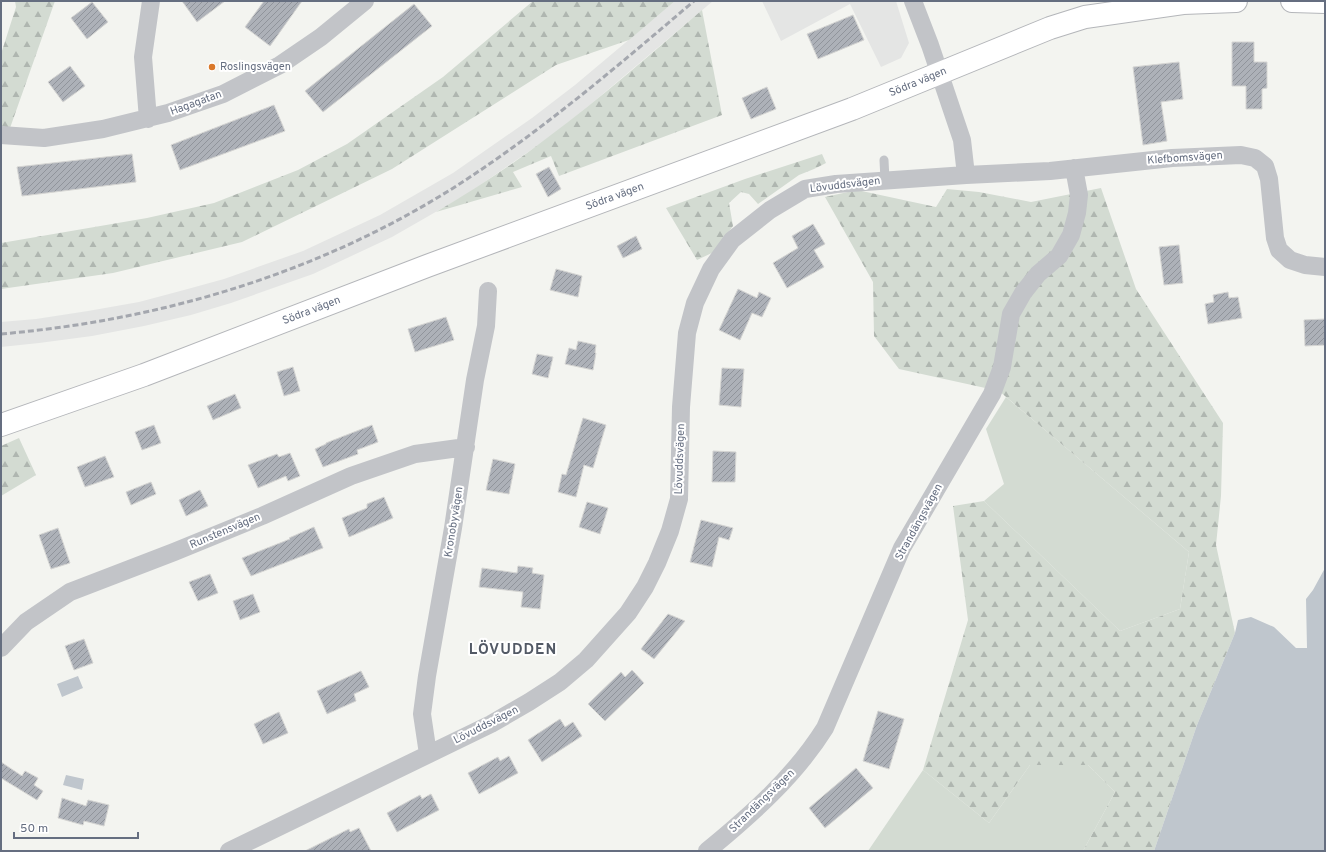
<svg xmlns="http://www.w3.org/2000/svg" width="1326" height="852" font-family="Overpass,sans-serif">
  <defs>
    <pattern id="forest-firs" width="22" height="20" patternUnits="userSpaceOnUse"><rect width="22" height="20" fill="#d3dbd2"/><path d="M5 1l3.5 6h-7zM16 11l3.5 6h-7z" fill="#afb6b0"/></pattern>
    <pattern id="building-hatch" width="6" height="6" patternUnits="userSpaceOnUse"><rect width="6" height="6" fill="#adb1b8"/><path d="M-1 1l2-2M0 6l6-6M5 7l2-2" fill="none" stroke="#90949b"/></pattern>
  </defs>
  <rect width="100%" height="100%" fill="#f3f4f0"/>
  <!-- built -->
  <path fill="#e4e5e4" d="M 675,1 L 713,1 L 591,104 L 547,139 L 467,194 L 392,237 L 313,274 L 231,303 L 191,315 L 144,326 L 92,336 L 39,343 L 1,347 L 1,322 L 36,319 L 88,311 L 139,302 L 184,290 L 224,279 L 303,251 L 380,215 L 453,173 L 532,118 L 575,85 Z
    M 762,1 L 896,1 L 909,43 L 901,58 L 881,67 L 850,4 L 781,41 Z"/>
  <!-- green -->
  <path fill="#d3dbd2" d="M 1006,397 L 1189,552 L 1180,609 L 1120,631 L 984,501 L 1004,484 L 986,429 Z
    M 1030,765 L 1088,765 L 1115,792 L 1083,851 L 868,851 L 923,770 L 989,823 Z"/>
  <!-- forest -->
  <path fill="url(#forest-firs)" d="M 15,1 L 55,1 L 10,128 L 1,126 L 1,54 L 16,7 Z
    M 533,1 L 675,1 L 629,40 L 556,65 L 392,169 L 242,242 L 113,273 L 1,289 L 1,243 L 147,218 L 214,203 L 298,170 L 347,144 L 443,77 Z
    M 702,10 L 722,115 L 559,176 L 551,156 L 513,172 L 522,187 L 436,212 C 474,190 512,165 547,138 C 601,98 651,54 702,10 Z
    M 822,154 L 826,163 L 814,169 L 799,175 L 758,204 L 749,194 L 741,192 L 729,203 L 733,226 L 714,252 L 697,260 L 666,208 L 745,179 Z
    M 1101,188 L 1136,289 L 1223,423 L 1221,496 L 1216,545 L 1235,633 L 1197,725 L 1154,851 L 1083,851 L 1115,792 L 1088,765 L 1030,765 L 989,823 L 923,770 L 968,620 L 953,506 L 984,501 L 1120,631 L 1180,609 L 1189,552 L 999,391 L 899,369 L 874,336 L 873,282 L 825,197 L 857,190 L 936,207 L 947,189 L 979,192 L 1031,202 Z
    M 19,438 L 36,475 L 1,496 L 1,446 Z"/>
  <!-- water -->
  <path fill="#bfc6cd" d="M 1325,568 L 1325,851 L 1154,851 L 1197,725 L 1235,633 L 1238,620 L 1251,617 L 1274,627 L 1296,648 L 1307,648 L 1306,599 L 1313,590 Z
    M 78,676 L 83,688 L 62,697 L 57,684 Z
    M 66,775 L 84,779 L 82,790 L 63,785 Z"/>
  <!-- building -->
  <path fill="url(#building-hatch)" stroke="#d5d5d3" d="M 182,1 L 225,1 L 197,22 Z
    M 264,1 L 302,1 L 270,46 L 245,27 Z
    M 92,2 L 108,22 L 87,39 L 71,18 Z
    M 414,4 L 432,26 L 323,112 L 305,91 Z
    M 853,15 L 864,40 L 818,59 L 807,34 Z
    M 1232,42 L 1254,42 L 1254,62 L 1267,62 L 1267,88 L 1262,89 L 1262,109 L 1246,109 L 1246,86 L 1232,86 Z
    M 1179,62 L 1183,99 L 1161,102 L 1167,141 L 1143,145 L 1133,67 Z
    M 70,66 L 85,86 L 63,102 L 48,82 Z
    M 767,87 L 776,109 L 751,119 L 742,98 Z
    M 274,105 L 285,131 L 180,170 L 171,145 Z
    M 132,154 L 136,182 L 22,196 L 17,167 Z
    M 549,167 L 561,189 L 548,197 L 536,174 Z
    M 813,224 L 825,244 L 814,250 L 824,267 L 787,288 L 773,263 L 798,248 L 792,236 Z
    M 636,236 L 642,249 L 623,258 L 617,246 Z
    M 1179,245 L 1183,283 L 1164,285 L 1159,247 Z
    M 556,269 L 582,276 L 578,297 L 550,290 Z
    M 738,289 L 757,298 L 759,292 L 771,298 L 762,317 L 752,313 L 740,340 L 719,330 Z
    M 1228,292 L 1229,298 L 1238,297 L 1242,318 L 1208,324 L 1205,304 L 1214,302 L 1213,295 Z
    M 446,317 L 454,340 L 415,352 L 408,329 Z
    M 1325,319 L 1325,345 L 1305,346 L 1304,320 Z
    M 578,341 L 596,345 L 595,353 L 596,353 L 593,370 L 565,364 L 569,348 L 576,350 Z
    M 537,354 L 553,357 L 548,378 L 532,374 Z
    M 293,367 L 300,391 L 284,396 L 277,372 Z
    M 722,368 L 744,369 L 741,407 L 719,405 Z
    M 235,394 L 241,408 L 213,420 L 207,406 Z
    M 583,418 L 606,425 L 593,468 L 584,465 L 576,497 L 558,492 L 562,474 L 566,475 Z
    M 154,425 L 161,443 L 142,450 L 135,432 Z
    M 372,425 L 378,442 L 357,450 L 358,454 L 323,467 L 315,449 L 326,444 L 326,443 Z
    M 713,451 L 736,452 L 735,482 L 712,482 Z
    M 290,453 L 300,476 L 288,481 L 286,476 L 258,488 L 248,465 L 277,454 L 279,457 Z
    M 105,456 L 114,477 L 85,487 L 77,467 Z
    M 493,459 L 515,464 L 509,494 L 486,490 Z
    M 151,482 L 156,494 L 131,505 L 126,492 Z
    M 200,490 L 208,506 L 186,516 L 179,500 Z
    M 384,497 L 393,518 L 349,537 L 342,518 L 367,508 L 367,504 Z
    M 587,502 L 608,508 L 600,534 L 579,527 Z
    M 701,520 L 733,528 L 729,540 L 719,537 L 712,567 L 690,562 Z
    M 314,527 L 323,548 L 251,576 L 242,558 L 290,539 L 289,538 Z
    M 58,528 L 70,563 L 51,569 L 39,535 Z
    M 518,566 L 533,568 L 532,573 L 544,575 L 540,609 L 521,607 L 523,592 L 479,587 L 482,568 L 517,573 Z
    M 210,574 L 218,593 L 198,601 L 189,582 Z
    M 253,594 L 260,612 L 240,620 L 233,601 Z
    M 668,614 L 685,621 L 654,659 L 641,649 Z
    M 84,639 L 93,663 L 74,670 L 65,646 Z
    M 632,670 L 644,683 L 605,721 L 588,704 L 621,672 L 625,677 Z
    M 361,671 L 369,687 L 354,694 L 356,701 L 327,714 L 317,691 Z
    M 878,711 L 904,719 L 889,769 L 863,761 Z
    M 279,712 L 288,733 L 263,744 L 254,724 Z
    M 560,719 L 565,727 L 573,722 L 582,736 L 542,762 L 528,740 Z
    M 509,756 L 518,773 L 479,794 L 468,773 L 498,757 L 500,761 Z
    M 1,762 L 22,776 L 25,771 L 38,778 L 34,785 L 43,791 L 37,800 L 1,778 Z
    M 856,768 L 873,788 L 825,828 L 809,808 Z
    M 431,794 L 439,810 L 397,832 L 387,813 L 420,795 L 422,799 Z
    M 62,798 L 86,806 L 88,800 L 109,805 L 104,826 L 84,821 L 83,825 L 58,818 Z
    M 359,828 L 371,851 L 305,851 L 349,829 L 350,832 Z"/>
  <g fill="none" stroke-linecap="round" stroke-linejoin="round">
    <defs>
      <g id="trunk">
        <path d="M 1292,1 L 1325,2"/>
        <path id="s1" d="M 1,425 L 144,375 L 427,266 L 852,109 L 1050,28 L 1085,17 L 1183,3 L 1236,1"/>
      </g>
    </defs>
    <!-- trunk casing -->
    <use href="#trunk" stroke="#b4b6ba" stroke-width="24"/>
    <!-- service -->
    <path stroke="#c2c4c8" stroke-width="9" d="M 884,160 L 885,180"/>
    <!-- minor -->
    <path stroke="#c2c4c8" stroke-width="18" d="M 913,1 L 930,45 L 962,140 L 966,175
      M 148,119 L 143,57 L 151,1
      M 1,135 L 44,138 L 103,129 L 168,113 L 223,94 L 280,65 L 321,37 L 365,1
      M 1,648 L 26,622 L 70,592 L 174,552 L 262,516 L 351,476 L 415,454 L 466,447
      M 428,754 L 422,714 L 427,676 L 453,528 L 475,380 L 486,326 L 488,291
      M 229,851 L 491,724 L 529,702 L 560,682 L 586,660 L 628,613 L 645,587 L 657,563 L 670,531 L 679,499 L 681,407 L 687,333 L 695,303 L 711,269 L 732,240 L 770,210 L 805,189 L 836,184 L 966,175 L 1050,171 L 1172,158 L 1241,155 L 1255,158 L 1265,166 L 1269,179 L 1275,238 L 1279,250 L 1290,260 L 1305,265 L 1325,267
      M 707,851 C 751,815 795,776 825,728 L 902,548 L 992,394 L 1002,367 L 1011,314 L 1023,293 L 1038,274 L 1059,256 L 1071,235 L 1077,213 L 1079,195 L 1074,168"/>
    <!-- trunk -->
    <use href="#trunk" stroke="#fff" stroke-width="22"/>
    <!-- rail -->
    <path stroke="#a4a7ae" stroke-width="3" stroke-dasharray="6 3" stroke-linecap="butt" d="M 1,334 C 163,320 323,272 461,183 C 544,129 619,65 694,1"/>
  </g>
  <!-- markers -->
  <circle fill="#da792b" stroke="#fff" stroke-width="1.5" cx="212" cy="67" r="4"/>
  <g text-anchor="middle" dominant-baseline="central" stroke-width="4" stroke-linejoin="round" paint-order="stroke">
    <!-- poi labels -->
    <g font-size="11" fill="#656e80" stroke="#fff" text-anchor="start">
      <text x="220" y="67">Roslingsvägen</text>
    </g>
    <!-- street labels -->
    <g font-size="11" fill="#656e80" stroke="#fff">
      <text stroke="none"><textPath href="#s1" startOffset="979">Södra vägen</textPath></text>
      <text transform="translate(196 103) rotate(-20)">Hagagatan</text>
      <text transform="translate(1185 158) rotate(-4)">Klefbomsvägen</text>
      <text transform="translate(845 185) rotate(-7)">Lövuddsvägen</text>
      <text stroke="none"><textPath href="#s1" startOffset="655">Södra vägen</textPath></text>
      <text stroke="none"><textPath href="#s1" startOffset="331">Södra vägen</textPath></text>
      <text transform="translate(680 459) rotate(-88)">Lövuddsvägen</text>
      <text transform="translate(454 522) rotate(-81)">Kronobyvägen</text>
      <text transform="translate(919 522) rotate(-61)">Strandängsvägen</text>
      <text transform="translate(225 531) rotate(-23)">Runstensvägen</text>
      <text transform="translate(486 725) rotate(-27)">Lövuddsvägen</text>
      <text transform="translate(762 801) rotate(-44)">Strandängsvägen</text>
    </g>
    <!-- district labels -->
    <g font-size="15" font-weight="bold" letter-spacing="1" fill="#525965" stroke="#fff">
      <text x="513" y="650">LÖVUDDEN</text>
    </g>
  </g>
  <!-- border -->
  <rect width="1326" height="852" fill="none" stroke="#656e80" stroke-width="4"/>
  <!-- scale -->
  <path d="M14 832v6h124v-6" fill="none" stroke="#656e80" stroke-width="2"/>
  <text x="20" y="832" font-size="12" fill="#656e80" stroke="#ffffff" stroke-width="3" paint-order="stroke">50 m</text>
</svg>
